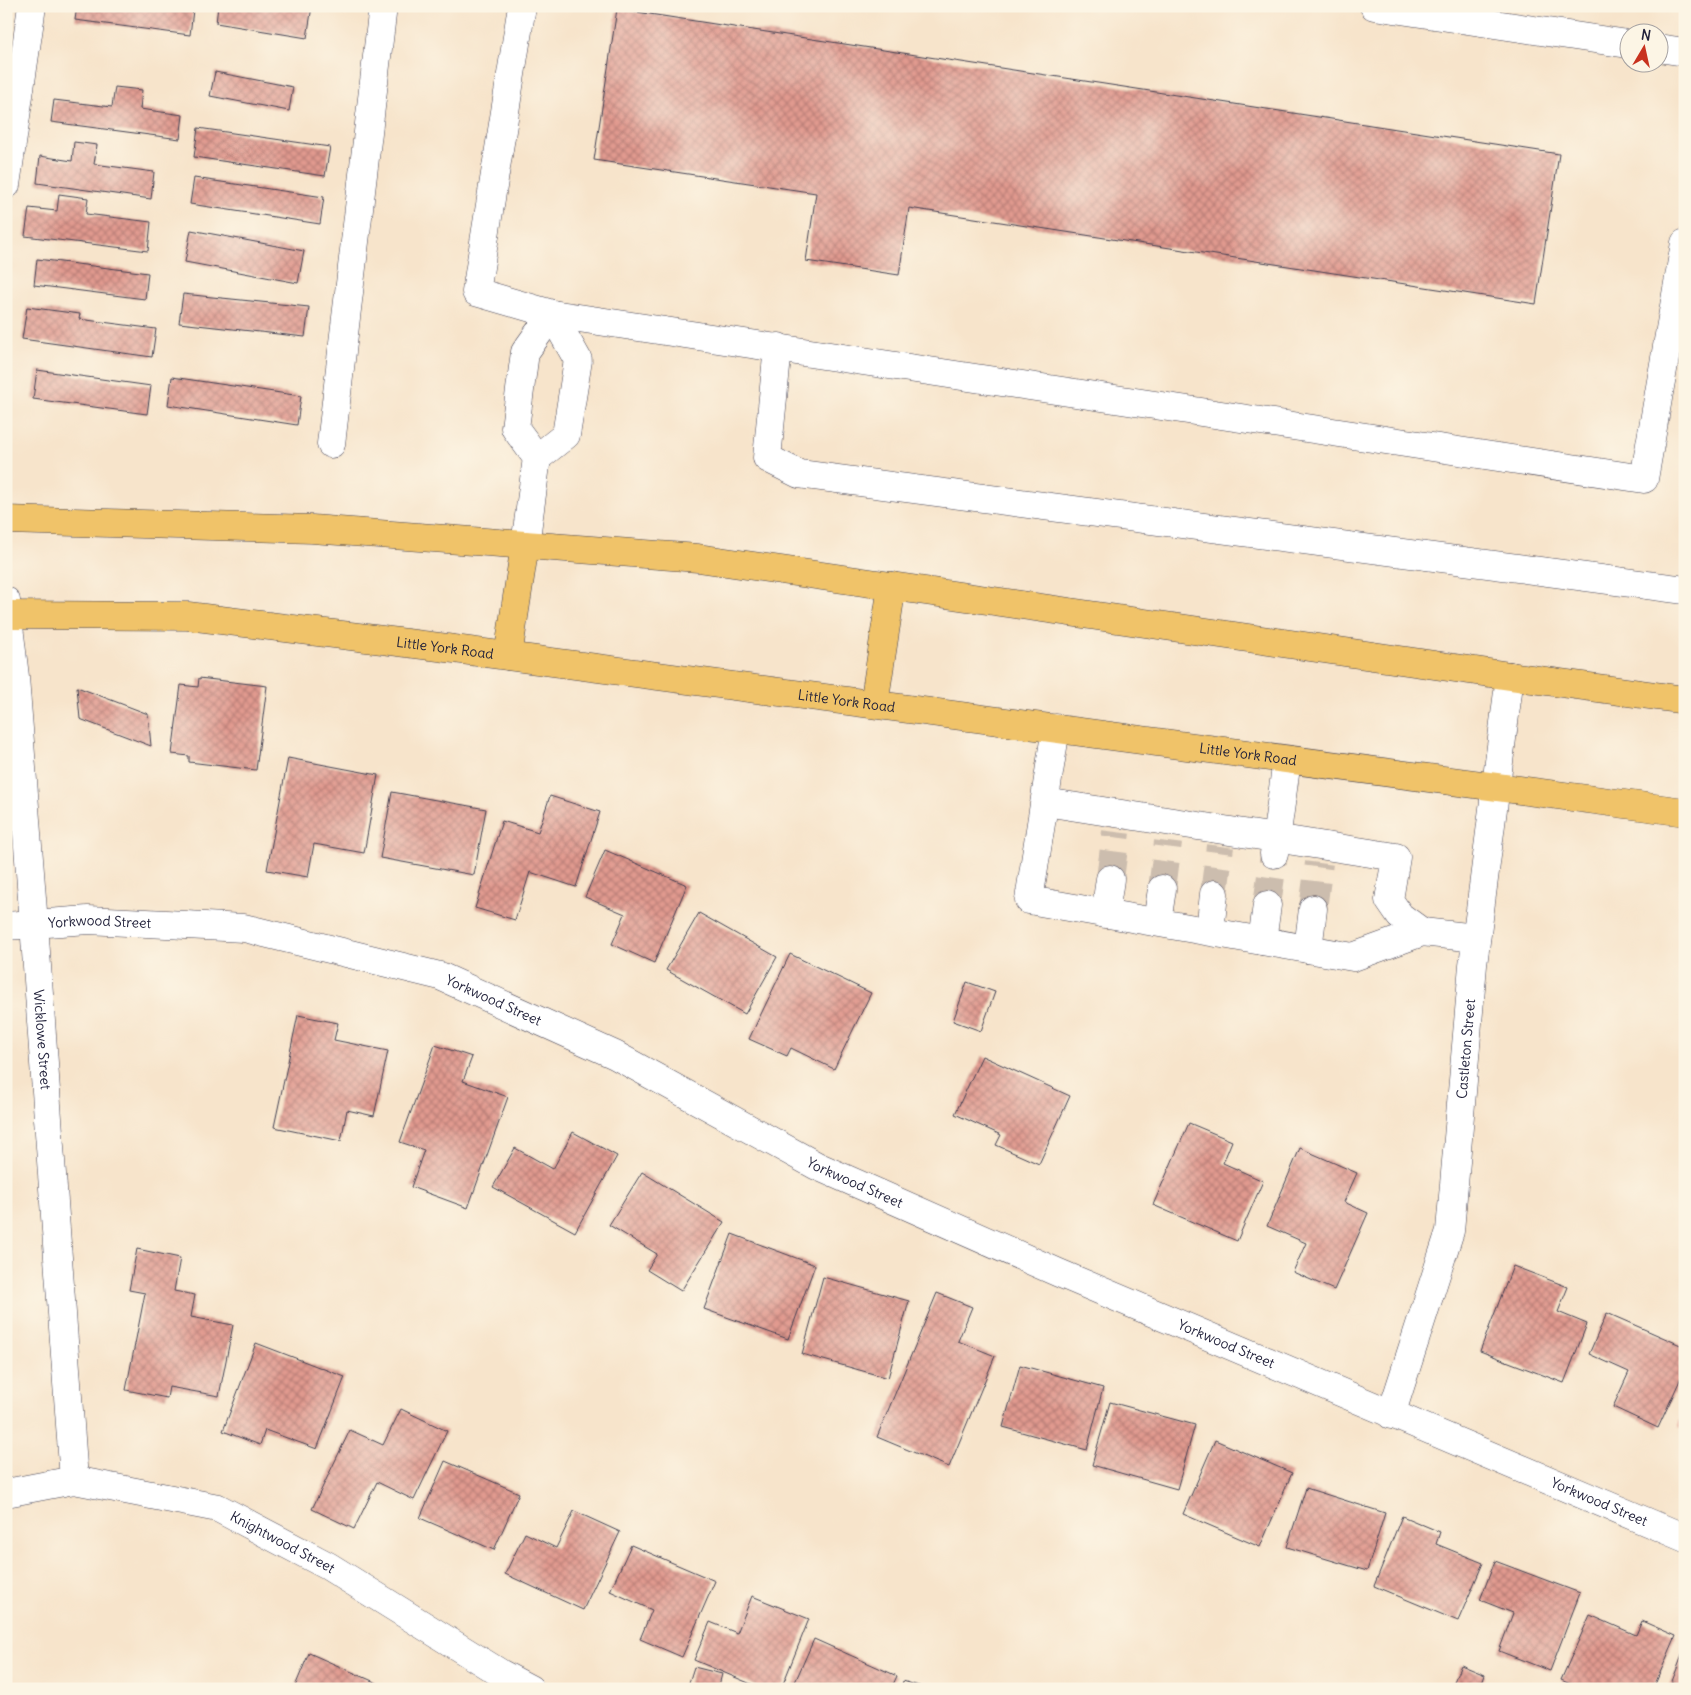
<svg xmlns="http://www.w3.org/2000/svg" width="1691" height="1695" font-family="Delius,sans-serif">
  <defs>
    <pattern id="building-cross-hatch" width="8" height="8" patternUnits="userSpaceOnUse" patternTransform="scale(1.25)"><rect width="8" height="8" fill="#e19a8f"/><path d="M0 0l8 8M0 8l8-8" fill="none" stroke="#b67d76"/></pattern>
  </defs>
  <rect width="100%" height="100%" fill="#fcf5e5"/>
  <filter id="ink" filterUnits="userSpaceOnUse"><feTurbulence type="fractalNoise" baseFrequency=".02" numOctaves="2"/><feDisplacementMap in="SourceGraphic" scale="10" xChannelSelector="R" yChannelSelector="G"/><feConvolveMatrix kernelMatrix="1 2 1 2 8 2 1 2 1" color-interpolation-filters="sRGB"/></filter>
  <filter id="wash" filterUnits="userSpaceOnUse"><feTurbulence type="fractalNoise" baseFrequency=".0096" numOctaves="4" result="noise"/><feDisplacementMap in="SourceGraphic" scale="20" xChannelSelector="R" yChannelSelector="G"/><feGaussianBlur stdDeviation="1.12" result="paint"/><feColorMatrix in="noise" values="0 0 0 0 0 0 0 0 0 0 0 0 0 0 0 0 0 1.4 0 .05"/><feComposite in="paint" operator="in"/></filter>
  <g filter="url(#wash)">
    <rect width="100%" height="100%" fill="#f7e4cb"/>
    <g id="blocks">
      <!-- building -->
      <path fill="url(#building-cross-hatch)" d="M 77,6 L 162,6 L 193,10 L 190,35 L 75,20 Z
        M 218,6 L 312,6 L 307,38 L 216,23 Z
        M 617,9 L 1559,154 L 1536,304 L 909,208 L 899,275 L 806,261 L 816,193 L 594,160 Z
        M 215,72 L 293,87 L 289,111 L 210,96 Z
        M 115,87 L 142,90 L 140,109 L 183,115 L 180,139 L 51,122 L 54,100 L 112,107 Z
        M 198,128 L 330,147 L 325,176 L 194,157 Z
        M 74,142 L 97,145 L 94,164 L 154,172 L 151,199 L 37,183 L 40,156 L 72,161 Z
        M 194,178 L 324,197 L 320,224 L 190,204 Z
        M 59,194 L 88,198 L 86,214 L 151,222 L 148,251 L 25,236 L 29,208 L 57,211 Z
        M 191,230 L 304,251 L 298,283 L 185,262 Z
        M 37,259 L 148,273 L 145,299 L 34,285 Z
        M 183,294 L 309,307 L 305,337 L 179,323 Z
        M 27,307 L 80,314 L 79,319 L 156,329 L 152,357 L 22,339 Z
        M 37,370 L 151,386 L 147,414 L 33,399 Z
        M 172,377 L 301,396 L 297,425 L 168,405 Z
        M 199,678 L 267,686 L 256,770 L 189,762 L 189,756 L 172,754 L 181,685 L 198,687 Z
        M 77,687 L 148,714 L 151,746 L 80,719 Z
        M 288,758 L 378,775 L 364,853 L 314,844 L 308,877 L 267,870 Z
        M 392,792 L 486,809 L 474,875 L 380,858 Z
        M 550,796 L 600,812 L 576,887 L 530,872 L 515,920 L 475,908 L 502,821 L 538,832 Z
        M 605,850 L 687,885 L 654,963 L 612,944 L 625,914 L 585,897 Z
        M 699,913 L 777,957 L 745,1014 L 666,970 Z
        M 790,954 L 871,993 L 834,1069 L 791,1048 L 787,1056 L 749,1039 Z
        M 967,982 L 995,992 L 981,1031 L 953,1021 Z
        M 298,1015 L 338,1023 L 334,1040 L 388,1051 L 374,1116 L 347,1110 L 341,1141 L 274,1127 Z
        M 435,1045 L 472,1057 L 463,1081 L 508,1097 L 468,1208 L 411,1187 L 424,1150 L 400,1142 Z
        M 982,1056 L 1070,1096 L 1039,1164 L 996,1145 L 1001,1135 L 955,1114 Z
        M 1189,1123 L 1232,1141 L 1223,1163 L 1263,1181 L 1237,1241 L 1153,1205 Z
        M 573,1132 L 617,1156 L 575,1232 L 493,1187 L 515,1148 L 553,1169 Z
        M 1300,1148 L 1357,1173 L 1344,1202 L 1368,1213 L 1334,1290 L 1293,1272 L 1306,1243 L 1267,1226 Z
        M 642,1172 L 724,1222 L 681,1291 L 647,1270 L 657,1254 L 609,1225 Z
        M 732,1234 L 815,1265 L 788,1339 L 704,1309 Z
        M 137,1249 L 180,1258 L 174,1291 L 195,1295 L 191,1317 L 233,1325 L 219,1396 L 169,1387 L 167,1398 L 126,1390 L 145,1293 L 129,1290 Z
        M 1513,1266 L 1568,1287 L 1558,1312 L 1587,1324 L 1564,1383 L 1480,1351 Z
        M 823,1277 L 909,1301 L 888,1378 L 802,1354 Z
        M 937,1293 L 972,1307 L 958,1341 L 995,1356 L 949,1467 L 877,1437 Z
        M 1607,1313 L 1685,1347 L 1685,1369 L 1658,1428 L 1613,1407 L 1629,1372 L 1589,1354 Z
        M 256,1343 L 345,1377 L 317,1449 L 265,1430 L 260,1445 L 223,1431 Z
        M 1020,1365 L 1103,1388 L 1087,1450 L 1003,1427 Z
        M 1110,1402 L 1195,1425 L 1177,1489 L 1092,1465 Z
        M 1684,1407 L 1685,1407 L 1685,1429 L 1678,1427 Z
        M 401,1409 L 447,1431 L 414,1500 L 377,1482 L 354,1529 L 312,1509 L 350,1430 L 383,1445 Z
        M 1215,1440 L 1292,1473 L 1260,1547 L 1183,1514 Z
        M 445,1461 L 519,1493 L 494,1550 L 420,1518 Z
        M 1306,1488 L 1385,1513 L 1367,1571 L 1287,1547 Z
        M 574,1511 L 620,1532 L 583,1610 L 505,1574 L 525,1533 L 556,1548 Z
        M 1402,1516 L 1440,1532 L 1436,1544 L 1483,1563 L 1458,1621 L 1374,1586 Z
        M 631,1545 L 715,1581 L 682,1657 L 640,1639 L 652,1610 L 610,1591 Z
        M 1495,1561 L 1580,1593 L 1550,1671 L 1499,1651 L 1513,1613 L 1480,1600 Z
        M 752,1596 L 809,1619 L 781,1689 L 763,1689 L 694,1660 L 710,1622 L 737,1633 Z
        M 1590,1615 L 1636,1635 L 1642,1621 L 1676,1636 L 1653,1689 L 1582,1689 L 1561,1680 Z
        M 814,1639 L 897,1676 L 891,1689 L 792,1689 Z
        M 1685,1648 L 1685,1689 L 1669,1689 Z
        M 309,1653 L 377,1683 L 374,1689 L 294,1689 Z
        M 1461,1665 L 1485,1675 L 1480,1689 L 1451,1689 Z
        M 694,1667 L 722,1674 L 718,1689 L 687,1689 Z
        M 903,1681 L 925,1688 L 925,1689 L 901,1689 Z"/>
    </g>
  </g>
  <g filter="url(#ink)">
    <use href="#blocks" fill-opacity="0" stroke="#423f51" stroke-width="1"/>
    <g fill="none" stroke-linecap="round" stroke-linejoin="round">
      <!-- minor-tunnel -->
      <path stroke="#ccbdae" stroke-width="28" stroke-dasharray="28 14" stroke-linecap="butt" d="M 1110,879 L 1116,832
        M 1162,889 L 1168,842
        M 1214,894 L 1220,846
        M 1267,905 L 1274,854
        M 1313,909 L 1319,863"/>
      <defs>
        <g id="minor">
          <path d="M 522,6 L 476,292 L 552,314 L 1644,479 L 1685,243"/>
          <path d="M 1374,6 L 1628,44"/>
          <path d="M 1658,48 L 1685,52"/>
          <path d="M 6,185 L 32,6"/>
          <path d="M 778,347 L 767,458 L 799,474 L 1685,590"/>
          <path d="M 331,444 L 383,6"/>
          <path d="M 537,458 L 566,435 L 578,360 L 552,314"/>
          <path d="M 525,545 L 537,458 L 515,428 L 525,352 L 552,314"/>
          <path id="s1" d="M 6,601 L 15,677 L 34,924 L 74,1480"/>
          <path d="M 1056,728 L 1029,900 L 1353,957 L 1422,932 L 1476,938"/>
          <path d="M 1045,802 L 1396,857 L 1389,900 L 1400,916 L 1422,932"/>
          <path d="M 1274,854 L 1287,760"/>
          <path d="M 1105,914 L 1110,879"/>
          <path d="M 1157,922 L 1162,889"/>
          <path id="s2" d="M 6,926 L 88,920 L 244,928 L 440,976 L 615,1055 L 817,1166 L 1059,1273 L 1685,1538"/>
          <path d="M 1210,931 L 1214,894"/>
          <path d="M 1262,941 L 1267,905"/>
          <path d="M 1308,949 L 1313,909"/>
          <path id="s3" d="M 1391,1415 L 1450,1231 L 1473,965 L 1510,676"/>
          <path id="s4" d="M 6,1493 L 74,1480 L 218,1508 L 328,1566 L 500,1673 L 530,1689"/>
        </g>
        <g id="major">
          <path d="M 6,520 L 312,529 L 698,558 L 1510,676 L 1685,700"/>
          <path id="s5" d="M 6,615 L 188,616 L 439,647 L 1685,812"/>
          <path d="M 508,656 L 525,545"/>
          <path d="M 874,704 L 892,586"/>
        </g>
      </defs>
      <!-- minor casing -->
      <use href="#minor" stroke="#423f51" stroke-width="29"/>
      <!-- major casing -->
      <use href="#major" stroke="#423f51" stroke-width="29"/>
      <!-- minor -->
      <use href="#minor" stroke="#fff" stroke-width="28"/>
      <!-- major -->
      <use href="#major" stroke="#f0c369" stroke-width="28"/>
    </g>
  </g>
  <g text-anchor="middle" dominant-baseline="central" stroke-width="4.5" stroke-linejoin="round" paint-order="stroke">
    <!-- street labels -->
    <g font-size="14" fill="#22223b" stroke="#fcf5e5">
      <text stroke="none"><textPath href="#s5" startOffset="441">Little York Road</textPath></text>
      <text stroke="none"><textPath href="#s5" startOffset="846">Little York Road</textPath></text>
      <text stroke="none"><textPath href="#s5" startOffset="1251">Little York Road</textPath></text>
      <text stroke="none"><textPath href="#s2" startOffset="94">Yorkwood Street</textPath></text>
      <text stroke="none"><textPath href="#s2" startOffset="499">Yorkwood Street</textPath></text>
      <text stroke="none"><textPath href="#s1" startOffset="440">Wicklowe Street</textPath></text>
      <text stroke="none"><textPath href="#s3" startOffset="376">Castleton Street</textPath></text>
      <text stroke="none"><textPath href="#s2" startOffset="904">Yorkwood Street</textPath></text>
      <text stroke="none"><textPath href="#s2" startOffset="1309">Yorkwood Street</textPath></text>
      <text stroke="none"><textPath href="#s2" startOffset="1714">Yorkwood Street</textPath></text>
      <text stroke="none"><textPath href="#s4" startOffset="289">Knightwood Street</textPath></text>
    </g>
  </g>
  <!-- margin -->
  <rect width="1691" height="1695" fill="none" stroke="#fcf5e5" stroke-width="25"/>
  <!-- north arrow -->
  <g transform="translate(1644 48) rotate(9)"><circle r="24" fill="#fcf5e5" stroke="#a5a1a1"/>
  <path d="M0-4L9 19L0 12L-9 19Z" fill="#c8321e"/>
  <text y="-8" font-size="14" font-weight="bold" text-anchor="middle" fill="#22223b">N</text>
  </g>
</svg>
